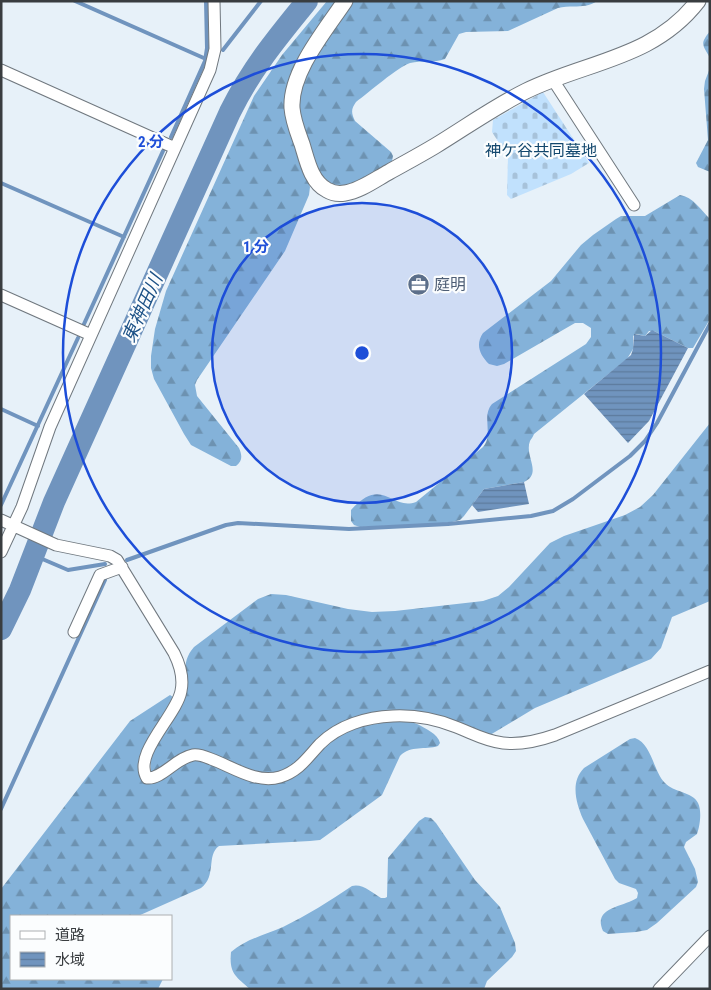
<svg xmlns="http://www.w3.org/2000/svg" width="711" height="990" font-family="'Roboto Condensed','Noto Sans JP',sans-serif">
  <defs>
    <pattern id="forest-firs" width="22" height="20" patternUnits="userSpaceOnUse" patternTransform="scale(1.25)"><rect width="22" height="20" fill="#84b2d9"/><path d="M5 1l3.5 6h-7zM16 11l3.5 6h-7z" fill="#6d92b1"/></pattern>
    <pattern id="cemetery-stones" width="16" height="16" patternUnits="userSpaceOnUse" patternTransform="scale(1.25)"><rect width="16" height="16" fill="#c1e1fd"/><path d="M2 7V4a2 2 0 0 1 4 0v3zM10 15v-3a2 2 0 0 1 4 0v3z" fill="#a7c2da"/></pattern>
    <pattern id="water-rules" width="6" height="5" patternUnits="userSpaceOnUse" patternTransform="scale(1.25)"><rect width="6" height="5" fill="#7094be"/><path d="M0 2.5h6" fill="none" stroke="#5d7a9c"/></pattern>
  </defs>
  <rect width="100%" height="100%" fill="#e7f1f9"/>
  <!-- forest -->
  <path fill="url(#forest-firs)" d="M 327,1 L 337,1 L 293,68 L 286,94 L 291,132 L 310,187 L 309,195 L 285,251 L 197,380 L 195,385 L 197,396 L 239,448 C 242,455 243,461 236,466 L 231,466 L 191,445 L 184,434 L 154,379 L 151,368 L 151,356 L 155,329 L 166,291 L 254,96 L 282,55 Z
    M 353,1 L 597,1 C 585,10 571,4 558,8 L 508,31 L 466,32 L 459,34 L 445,59 C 434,63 422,60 410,63 C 398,67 368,93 356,102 C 351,109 351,113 355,121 L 391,152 L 393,156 L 392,161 C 386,168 377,171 369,175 C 349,186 333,195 318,172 C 312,152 299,126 299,105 C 298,73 335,28 353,1 Z
    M 710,31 L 710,58 C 702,44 700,44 710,31 Z
    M 710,68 L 710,172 L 698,167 L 696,163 L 708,140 L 704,89 L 705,81 Z
    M 680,195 C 693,197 701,210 710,219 L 710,319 L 693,348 L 688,348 L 654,331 L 649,331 L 645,336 L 636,334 L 633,336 L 633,349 L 627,359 L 534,434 C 533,437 531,439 530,441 C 524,456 543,473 524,482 L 484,489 L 464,516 L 460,520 L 448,523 L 360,527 L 354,525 L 351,521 L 351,510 C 383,475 391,511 416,502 L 483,447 C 494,434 481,417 492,404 L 586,344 L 591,337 L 591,328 L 583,323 L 575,323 L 504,364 L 497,366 L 489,364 C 480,355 475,345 483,333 L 551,281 L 581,245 L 593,235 L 616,219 L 621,216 L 645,216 Z
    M 710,423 L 710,601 L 672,617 L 661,648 L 651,659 L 535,708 L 490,735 L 369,714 L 293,766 L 277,773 L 260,774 L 185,752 L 169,761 L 152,774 C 144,749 171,727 181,706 C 192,684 177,666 194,647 L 258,599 L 271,594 L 286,595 L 348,609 L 372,612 L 395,611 L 483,601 L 498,596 L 509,587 L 550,543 L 564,536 L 625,515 L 640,507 L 653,495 Z
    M 170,695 L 173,697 L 139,764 L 140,775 L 144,783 L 153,784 L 188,761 L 196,760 C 209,763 273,783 281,782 C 302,778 311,760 324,746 C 340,730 361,724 383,722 C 394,720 406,719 417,724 C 425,728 438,734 440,743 L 438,746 C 425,750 411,745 400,756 L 382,795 L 327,835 L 320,840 L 310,841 L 219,846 C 206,855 217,876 201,888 L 138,916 L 11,916 L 11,979 L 163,979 L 158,989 L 1,989 L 1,889 L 130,721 Z
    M 635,738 C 652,744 653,771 665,783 C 673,792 693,792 698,803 C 702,811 700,826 697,834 L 686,842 L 684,847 L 695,869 L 698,882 L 696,887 L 657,923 L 647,930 L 636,932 L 608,934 L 603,931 C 592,907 624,907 637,898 L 638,893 L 636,889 L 619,883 L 615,879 L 583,819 C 576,803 570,782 584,768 L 630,739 Z
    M 425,817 L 431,818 L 436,823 L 475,880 L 500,907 L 515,943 L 516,951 L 512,957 L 487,981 L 484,989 L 250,989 C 235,976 229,973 231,952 C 246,939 265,935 283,927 C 307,915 330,901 352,886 C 362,883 373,893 381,898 L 385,898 L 387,897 L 388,858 L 419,821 Z"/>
  <!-- cemetery -->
  <path fill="url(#cemetery-stones)" d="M 543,92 L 589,163 L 571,174 L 511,199 L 507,195 L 508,157 L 492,132 L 493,120 Z"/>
  <!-- water -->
  <path fill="url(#water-rules)" d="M 652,330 L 688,348 L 649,421 L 628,443 L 584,394 L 631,355 L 633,349 L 634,334 L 645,336 Z
    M 524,482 L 529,504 L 478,512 L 472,505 L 484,489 Z"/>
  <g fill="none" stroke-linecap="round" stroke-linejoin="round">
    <!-- stream -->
    <path stroke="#7094be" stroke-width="4" d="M 75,1 L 206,59
      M 223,50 L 261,1
      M 171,137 L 205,61 L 207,48 L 206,1
      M 1,183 L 124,237
      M 84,324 L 163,151
      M 1,409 L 38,426
      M 1,505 L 78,338
      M 33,555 L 68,570 L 105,564
      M 127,560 L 226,525 L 238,523 L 349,529 L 448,524 L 531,516 L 553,511 L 573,499 L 630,456 L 645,441 L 657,423 L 710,324
      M 1,809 L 105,580"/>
    <!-- river -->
    <path stroke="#7094be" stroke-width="22" d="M 1,629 L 20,590 L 54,502 L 230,112 C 252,68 276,39 307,1"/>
    <defs>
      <path id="minor" d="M 1,70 L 175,148
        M 553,80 L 634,205
        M 1,295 L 91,335
        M 1,520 L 56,545 L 110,556 L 117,560 L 174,653 C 180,665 184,677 181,691 C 177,715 132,754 147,778 C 161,780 176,758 193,755 C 199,754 206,757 211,759 C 233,767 256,784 280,777 C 299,771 307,758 320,744 C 339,725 367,717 393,716 C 414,715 436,719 456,727 C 472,733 485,741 503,743 C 521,745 538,741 555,735 L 710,671
        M 1,552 L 22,507 L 50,427 L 210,70 L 215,49 L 214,1
        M 74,632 L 100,575 L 122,567
        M 659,989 L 710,936"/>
      <path id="tertiary" d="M 345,1 C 325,31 290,72 292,108 C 293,121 298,133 302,144 C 307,160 311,182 327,190 C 332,193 339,194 345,193 C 360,191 376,179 389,172 C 405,163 420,155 435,146 C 466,127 494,107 526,91 C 587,61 653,59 698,1"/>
    </defs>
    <!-- minor casing -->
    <use href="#minor" stroke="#70787f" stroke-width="13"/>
    <!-- tertiary casing -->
    <use href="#tertiary" stroke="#70787f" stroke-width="17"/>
    <!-- minor -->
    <use href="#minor" stroke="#fff" stroke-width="11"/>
    <!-- tertiary -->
    <use href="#tertiary" stroke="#fff" stroke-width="15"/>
  </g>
  <!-- distance rings -->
  <circle cx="362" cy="353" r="150" fill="#1d4ed8" fill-opacity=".12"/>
  <g fill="none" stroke="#1d4ed8" stroke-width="2.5">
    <circle cx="362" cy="353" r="150"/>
    <circle cx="362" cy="353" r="299"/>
  </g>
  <!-- icons -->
  <defs>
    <symbol id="office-disc" viewBox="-11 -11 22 22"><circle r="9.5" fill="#5c6f8a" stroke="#fbfdfe"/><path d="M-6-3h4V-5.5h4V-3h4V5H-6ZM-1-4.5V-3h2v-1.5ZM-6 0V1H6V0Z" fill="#fff"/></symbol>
  </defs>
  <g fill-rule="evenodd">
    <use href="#office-disc" x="406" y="272" width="25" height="25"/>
  </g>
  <g text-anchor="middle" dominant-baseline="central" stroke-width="4.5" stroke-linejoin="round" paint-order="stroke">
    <!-- park labels -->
    <g font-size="16" fill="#12476d" stroke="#fbfdfe">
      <text x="541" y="150">神ケ谷共同墓地</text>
    </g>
    <!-- service labels -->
    <g font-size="16" fill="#4e5e75" stroke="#fbfdfe" text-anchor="start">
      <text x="434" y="284">庭明</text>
    </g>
    <!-- water labels -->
    <g font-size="18" font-style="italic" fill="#1c5186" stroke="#fbfdfe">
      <text transform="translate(142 308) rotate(-66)">東神田川</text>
    </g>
  </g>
  <circle cx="362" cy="353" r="8" fill="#1d4ed8" stroke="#fbfdfe" stroke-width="2.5"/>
  <g font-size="15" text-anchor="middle" font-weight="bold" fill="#1d4ed8" stroke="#fbfdfe" stroke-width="4.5" stroke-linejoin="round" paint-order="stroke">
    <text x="151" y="147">2 分</text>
    <text x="256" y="252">1 分</text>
  </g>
  <!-- border -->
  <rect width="711" height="990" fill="none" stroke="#393d40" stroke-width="5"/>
  <!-- legend -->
  <rect x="10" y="915" width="162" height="65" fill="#fbfdfe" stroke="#adb0b2"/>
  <rect x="20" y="931" width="25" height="8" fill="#ffffff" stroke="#adb0b2"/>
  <text x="55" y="940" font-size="15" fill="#393d40">道路</text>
  <rect x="20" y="952" width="25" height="15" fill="url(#water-rules)" stroke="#adb0b2"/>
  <text x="55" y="965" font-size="15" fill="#393d40">水域</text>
</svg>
